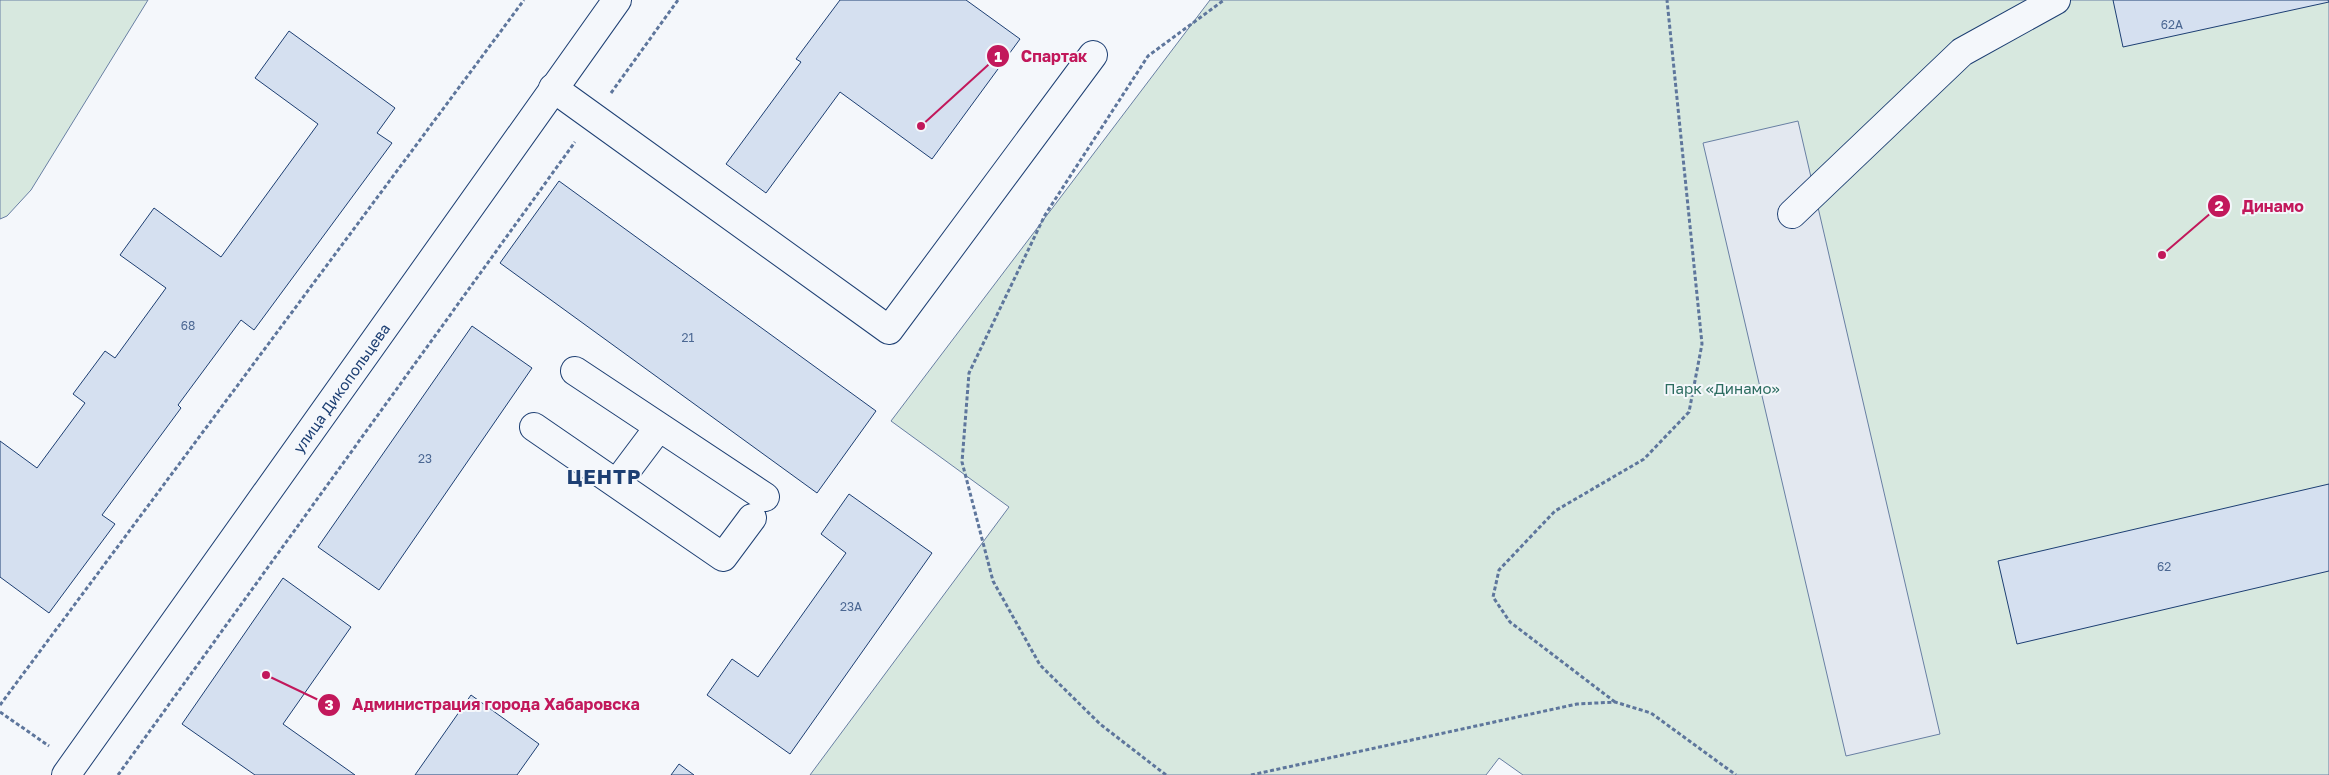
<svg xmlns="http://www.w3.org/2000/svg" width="2329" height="775" font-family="'Golos Text',sans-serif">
  <rect width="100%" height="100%" fill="#f4f7fb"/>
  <!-- green -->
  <path fill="#d7e8df" stroke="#687fa3" d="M 0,0 L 148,0 L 31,190 L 7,216 L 0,219 Z
    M 1210,0 L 2329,0 L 2329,775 L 1523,775 L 1499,758 L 1486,775 L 810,775 L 1009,507 L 891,421 Z"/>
  <!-- parking -->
  <path fill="#e3e8f0" stroke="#687fa3" d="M 1798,121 L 1940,734 L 1846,756 L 1703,143 Z"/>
  <!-- building -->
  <path fill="#d5e0f0" stroke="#1d3f73" d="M 840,0 L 966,0 L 1020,39 L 932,159 L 840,92 L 766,193 L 726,164 L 801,62 L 796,59 Z
    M 2113,0 L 2328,0 L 2329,2 L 2123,47 Z
    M 289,31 L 395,108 L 377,133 L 392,143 L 254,330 L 241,320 L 178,405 L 181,408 L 102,515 L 115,524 L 49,613 L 0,577 L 0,441 L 37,468 L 85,403 L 73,394 L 105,351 L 115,358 L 166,288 L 120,255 L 154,208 L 221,257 L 318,124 L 255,78 Z
    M 559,181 L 876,411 L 817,493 L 500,263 Z
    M 472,326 L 532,368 L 379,590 L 318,547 Z
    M 2329,484 L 2329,571 L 2017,644 L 1998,561 Z
    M 849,494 L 932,553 L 790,754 L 707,695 L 732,659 L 758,677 L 846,553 L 821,534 Z
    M 283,578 L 351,627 L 283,724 L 355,775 L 255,775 L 182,724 Z
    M 471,695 L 539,744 L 517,775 L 415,775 Z
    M 679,764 L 694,775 L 671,775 Z"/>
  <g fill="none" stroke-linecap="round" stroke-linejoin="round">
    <defs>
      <path id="minor" d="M 553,88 L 889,330 L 1093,55
        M 1792,214 L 1962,52 L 2056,0
        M 575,371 L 765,497
        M 534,427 L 723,557 L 752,518
        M 617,483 L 659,427"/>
      <g id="major">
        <path id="s1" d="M 66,775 L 617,0"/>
      </g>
    </defs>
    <!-- minor casing -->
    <use href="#minor" stroke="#1d3f73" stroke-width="30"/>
    <!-- major casing -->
    <use href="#major" stroke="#1d3f73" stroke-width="30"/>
    <!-- path -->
    <path stroke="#5e769c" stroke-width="3" stroke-dasharray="4 2.5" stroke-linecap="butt" d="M 611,93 L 678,0
      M 1615,702 L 1510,622 L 1493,597 L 1499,570 L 1555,511 L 1644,459 L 1689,412 L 1702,344 L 1667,0
      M 0,705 L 524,0
      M 0,712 L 49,746
      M 118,775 L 575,142
      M 1166,775 L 1100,724 L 1040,665 L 993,581 L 962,462 L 969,373 L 1045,215 L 1148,56 L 1224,0
      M 1251,775 L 1577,704 L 1615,702 L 1651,713 L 1736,775"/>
    <!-- minor -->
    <use href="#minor" stroke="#f4f7fb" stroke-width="28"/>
    <!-- major -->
    <use href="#major" stroke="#f4f7fb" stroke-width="28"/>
  </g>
  <g text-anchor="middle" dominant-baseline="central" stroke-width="4" stroke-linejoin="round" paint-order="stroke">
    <!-- number labels -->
    <g font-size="12" fill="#4b6792">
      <text x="2172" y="24">62А</text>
      <text x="188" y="325">68</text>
      <text x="688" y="337">21</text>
      <text x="425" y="458">23</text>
      <text x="2164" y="566">62</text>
      <text x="851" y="606">23А</text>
    </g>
    <!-- street labels -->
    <g font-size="15" fill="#1d3f73" stroke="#f4f7fb">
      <text stroke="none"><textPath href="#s1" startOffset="475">улица Дикопольцева</textPath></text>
    </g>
    <!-- park labels -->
    <g font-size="15" fill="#2c6c60" stroke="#f4f7fb">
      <text x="1722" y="388">Парк «Динамо»</text>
    </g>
    <!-- district labels -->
    <g font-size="20" font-weight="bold" letter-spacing="1" fill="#1d3f73" stroke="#f4f7fb">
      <text x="604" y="476">ЦЕНТР</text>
    </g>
  </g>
  <!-- callouts -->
  <path fill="none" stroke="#c2185b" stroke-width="2" d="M921 126L998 56M2162 255L2219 206M266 675L329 705"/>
  <g fill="#c2185b" stroke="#f4f7fb" stroke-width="2">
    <circle cx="921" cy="126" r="5"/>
    <circle cx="2162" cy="255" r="5"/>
    <circle cx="266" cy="675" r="5"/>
    <circle cx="998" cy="56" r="12"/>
    <circle cx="2219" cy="206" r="12"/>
    <circle cx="329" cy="705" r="12"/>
  </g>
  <g font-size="15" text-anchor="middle" font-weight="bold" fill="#fff">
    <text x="998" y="62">1</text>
    <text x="2219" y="211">2</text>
    <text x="329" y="710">3</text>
  </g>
  <g font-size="16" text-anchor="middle" font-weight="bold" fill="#c2185b" stroke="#f4f7fb" stroke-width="4" stroke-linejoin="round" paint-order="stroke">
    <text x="1054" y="62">Спартак</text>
    <text x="2273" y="212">Динамо</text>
    <text x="496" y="710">Администрация города Хабаровска</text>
  </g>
</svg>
